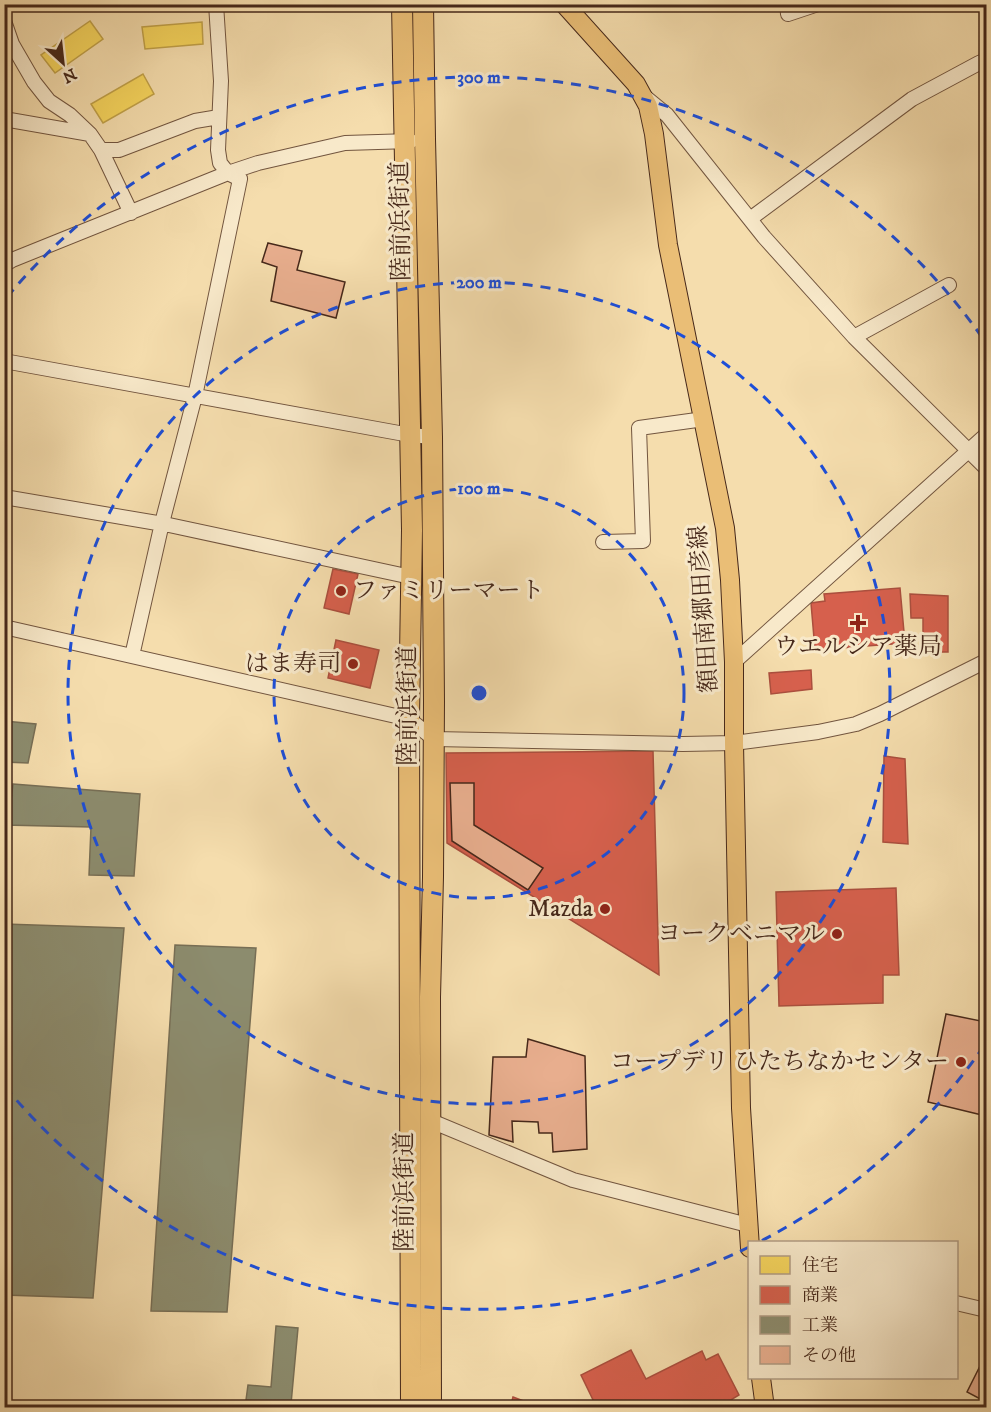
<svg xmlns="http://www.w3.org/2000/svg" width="991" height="1412" font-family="'IM FELL DW Pica','Noto Serif JP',serif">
  <rect width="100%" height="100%" fill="#f5ddad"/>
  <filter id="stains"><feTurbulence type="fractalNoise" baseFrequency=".00333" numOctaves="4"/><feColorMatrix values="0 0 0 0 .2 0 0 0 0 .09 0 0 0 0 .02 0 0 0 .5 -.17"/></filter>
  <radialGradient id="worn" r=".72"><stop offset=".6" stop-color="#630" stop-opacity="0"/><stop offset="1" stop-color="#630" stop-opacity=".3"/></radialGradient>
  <!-- homes -->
  <path fill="#f6d55c" stroke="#c1a148" stroke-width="1.5" d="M 90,21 L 103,39 L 55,73 L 41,55 Z
    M 202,22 L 203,44 L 145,49 L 142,27 Z
    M 143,74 L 154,94 L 103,123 L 91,104 Z"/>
  <!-- shops -->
  <path fill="#d6604d" stroke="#ab4f3e" stroke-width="1.5" d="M 333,569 L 358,574 L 349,614 L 324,608 Z
    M 900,588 L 905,643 L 815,650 L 811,603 L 825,601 L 824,594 Z
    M 910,594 L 948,596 L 948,652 L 923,652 L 923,618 L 911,618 Z
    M 336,640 L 379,650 L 370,688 L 328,678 Z
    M 811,670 L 812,689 L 771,694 L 769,673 Z
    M 653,751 L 659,975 L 447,843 L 446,753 Z
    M 884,756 L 905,759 L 908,844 L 883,842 Z
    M 896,888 L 899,975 L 883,975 L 883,1003 L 779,1006 L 776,892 Z
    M 631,1350 L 646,1379 L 702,1351 L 706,1360 L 718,1354 L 739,1395 L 729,1401 L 732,1408 L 597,1408 L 581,1375 Z
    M 513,1397 L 542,1408 L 510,1408 Z"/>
  <!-- industry -->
  <path fill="#8c8c6e" stroke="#776e55" stroke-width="1.5" d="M 4,721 L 36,724 L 28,763 L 4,762 Z
    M 13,784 L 140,794 L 134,876 L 89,875 L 91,827 L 4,825 L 4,802 L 11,801 Z
    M 4,836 L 11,836 L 8,864 L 4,864 Z
    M 4,924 L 124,928 L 93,1298 L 4,1295 Z
    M 175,945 L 256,948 L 227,1312 L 151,1311 Z
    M 276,1326 L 298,1328 L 291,1404 L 246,1400 L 248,1385 L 271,1387 Z"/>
  <!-- building -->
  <path fill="#e8ae8e" stroke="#46281a" stroke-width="1.5" d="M 268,243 L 302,251 L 297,270 L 345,282 L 336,318 L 271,301 L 277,267 L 262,262 Z
    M 450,783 L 474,783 L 474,825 L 543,868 L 528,890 L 452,841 Z
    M 946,1014 L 986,1022 L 986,1116 L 928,1102 Z
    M 528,1039 L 585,1056 L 587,1149 L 553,1152 L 552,1133 L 539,1133 L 538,1122 L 512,1121 L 513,1142 L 489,1135 L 493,1057 L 526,1057 Z
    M 986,1354 L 986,1402 L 967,1392 Z"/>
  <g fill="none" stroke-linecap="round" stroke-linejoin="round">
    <defs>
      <path id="minor" d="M 787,4 L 788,14 L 818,4
        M 4,21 L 12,44 L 34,82 L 49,101 L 70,115 L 90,134 L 101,150 L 131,213
        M 645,97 L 667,115 L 764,237 L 854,337 L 986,468
        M 4,119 L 90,134
        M 101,150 L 119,150 L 195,121 L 219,117
        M 750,219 L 912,99 L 979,63 L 986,60
        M 4,265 L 12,260 L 228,173 L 258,163 L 345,143 L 411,141
        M 854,337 L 949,285
        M 4,361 L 410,435 L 432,437
        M 4,497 L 169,525 L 411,577
        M 603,542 L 643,541 L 639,428 L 704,419
        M 4,627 L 409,719 L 434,739 L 683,744 L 734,743 L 818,732 L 856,724 L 880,714 L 986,661
        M 132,656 L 162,523 L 195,396 L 240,179 L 228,173 L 220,163 L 218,150 L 221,81 L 216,4
        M 734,662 L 986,435
        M 431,1121 L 573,1180 L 748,1225
        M 956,1303 L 986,1310"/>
      <path id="major" d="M 564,4 L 636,84 L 648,106 L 654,134 L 668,245 L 725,528 L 730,580 L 734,662 L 734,743 L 741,1108 L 750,1248
        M 761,1378 L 765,1408"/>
      <path id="highway" d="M 402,4 L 412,530 L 409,719 L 411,1408
        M 423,4 L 425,139 L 432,437 L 434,701 L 433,877 L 430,997 L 431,1408"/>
    </defs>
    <!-- minor casing -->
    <use href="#minor" stroke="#72553f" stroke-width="16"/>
    <!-- major casing -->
    <use href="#major" stroke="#46281a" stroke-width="20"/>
    <!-- highway casing -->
    <use href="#highway" stroke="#46281a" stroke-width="22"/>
    <!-- minor -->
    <use href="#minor" stroke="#f8e9ca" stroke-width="14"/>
    <!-- major -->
    <use href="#major" stroke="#eabe76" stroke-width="18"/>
    <!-- highway -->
    <use href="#highway" stroke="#eabe76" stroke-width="20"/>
  </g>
  <!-- distance rings -->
  <g fill="none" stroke="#1d4ed8" stroke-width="3" stroke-dasharray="10 8">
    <circle cx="479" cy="693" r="205"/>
    <circle cx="479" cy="693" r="411"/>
    <path d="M984 1046A616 616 0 0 1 759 1242M749 1247A616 616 0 0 1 7 1089M7 297A616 616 0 0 1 984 340"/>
  </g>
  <!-- markers -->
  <g fill="#8f2418" stroke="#f8e9ca" stroke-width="2">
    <circle cx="341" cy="591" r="6"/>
    <path d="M855 614h6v6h6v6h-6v6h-6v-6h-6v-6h6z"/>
    <circle cx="353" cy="664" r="6"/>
    <circle cx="605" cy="909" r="6"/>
    <circle cx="837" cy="934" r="6"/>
    <circle cx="961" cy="1062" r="6"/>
  </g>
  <g text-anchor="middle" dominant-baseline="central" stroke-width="6" stroke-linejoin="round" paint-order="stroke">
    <!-- street labels -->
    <g font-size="24" fill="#46281a" stroke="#f8e9ca">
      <text transform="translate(401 221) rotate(-91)">陸前浜街道</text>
      <text transform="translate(704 609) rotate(-94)">額田南郷田彦線</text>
      <text transform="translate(408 706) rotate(-90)">陸前浜街道</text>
      <text transform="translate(405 1192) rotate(-90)">陸前浜街道</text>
    </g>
    <!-- poi labels -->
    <g font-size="24" fill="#46281a" stroke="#f8e9ca" text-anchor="end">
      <text x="353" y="591" text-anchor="start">ファミリーマート</text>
      <text x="858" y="647" text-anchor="middle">ウエルシア薬局</text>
      <text x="341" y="664">はま寿司</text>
      <text x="593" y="909">Mazda</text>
      <text x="825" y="934">ヨークベニマル</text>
      <text x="949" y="1062">コープデリ ひたちなかセンター</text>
    </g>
  </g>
  <circle cx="479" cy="693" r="9" fill="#1d4ed8" stroke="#f8e9ca" stroke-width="3"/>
  <g font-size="18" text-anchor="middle" font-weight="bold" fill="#1d4ed8" stroke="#f8e9ca" stroke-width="6" stroke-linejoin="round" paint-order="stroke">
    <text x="479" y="83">300 m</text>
    <text x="479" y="288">200 m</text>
    <text x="479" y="494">100 m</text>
  </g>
  <!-- margin -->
  <rect width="991" height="1412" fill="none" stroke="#f5ddad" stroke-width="24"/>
  <rect x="6" y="6" width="979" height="1400" fill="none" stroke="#46281a" stroke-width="3"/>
  <rect x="12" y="12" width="967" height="1388" fill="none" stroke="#46281a" stroke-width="1.5"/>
  <!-- legend -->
  <rect x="748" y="1241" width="210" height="138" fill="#f8e9ca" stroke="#b19c84" stroke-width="1.5"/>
  <rect x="760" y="1256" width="30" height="18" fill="#f6d55c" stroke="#b19c84" stroke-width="1.5"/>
  <text x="802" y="1271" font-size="18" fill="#46281a">住宅</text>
  <rect x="760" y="1286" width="30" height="18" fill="#d6604d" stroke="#b19c84" stroke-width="1.5"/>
  <text x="802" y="1301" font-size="18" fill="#46281a">商業</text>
  <rect x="760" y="1316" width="30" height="18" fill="#8c8c6e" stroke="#b19c84" stroke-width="1.5"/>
  <text x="802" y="1331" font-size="18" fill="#46281a">工業</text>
  <rect x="760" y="1346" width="30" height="18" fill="#e8ae8e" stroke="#b19c84" stroke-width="1.5"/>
  <text x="802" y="1361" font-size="18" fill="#46281a">その他</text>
  <!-- north arrow -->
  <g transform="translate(63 63) rotate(153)" stroke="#f8e9ca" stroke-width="4.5" paint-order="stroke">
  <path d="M0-4.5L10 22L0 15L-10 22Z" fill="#46281a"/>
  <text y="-9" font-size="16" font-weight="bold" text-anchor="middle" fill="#46281a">N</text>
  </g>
  <rect width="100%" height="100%" filter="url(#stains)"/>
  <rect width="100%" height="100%" fill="url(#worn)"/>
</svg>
